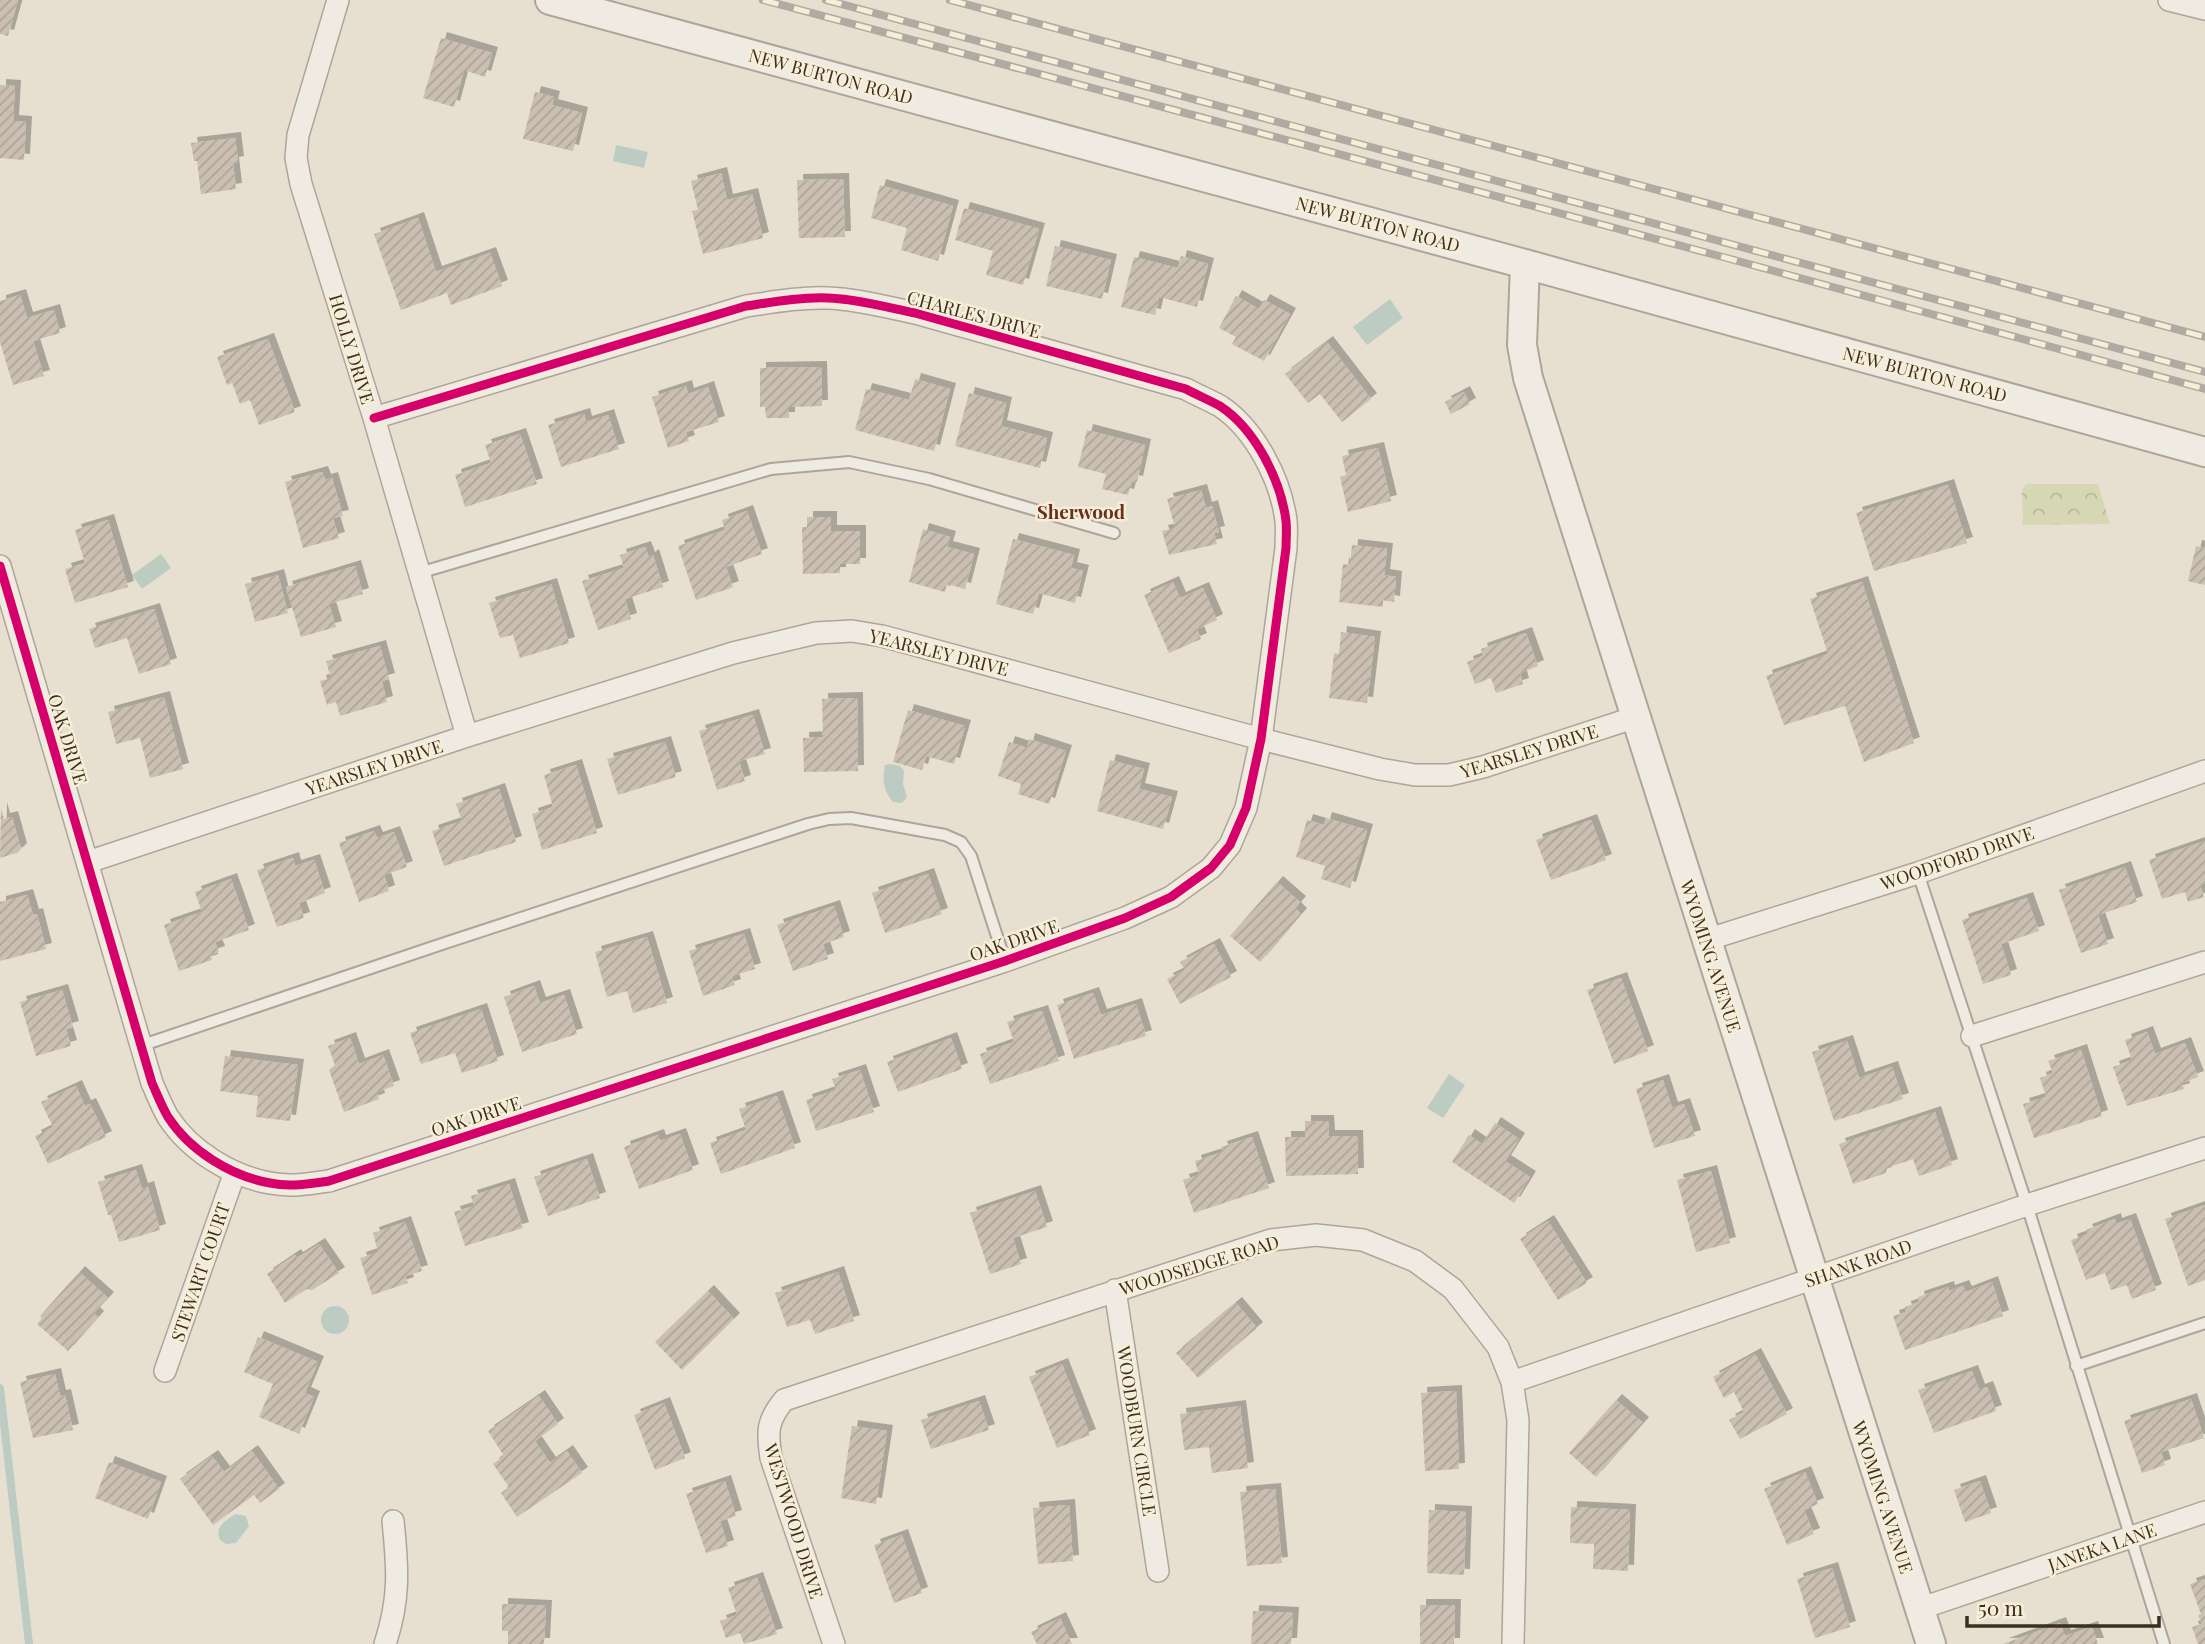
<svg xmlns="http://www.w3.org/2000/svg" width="2205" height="1644" font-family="'Playfair Display',serif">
  <defs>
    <pattern id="forest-crowns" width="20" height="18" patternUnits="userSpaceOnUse" patternTransform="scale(1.75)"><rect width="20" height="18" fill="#d6d7b3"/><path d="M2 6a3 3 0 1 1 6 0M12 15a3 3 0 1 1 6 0" fill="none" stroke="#b9b99a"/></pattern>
    <pattern id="building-hatch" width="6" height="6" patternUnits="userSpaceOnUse" patternTransform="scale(1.75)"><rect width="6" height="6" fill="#cbbfb2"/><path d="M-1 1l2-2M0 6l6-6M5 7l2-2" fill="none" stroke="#afa499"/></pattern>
    <filter id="shadow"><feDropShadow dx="6" dy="-6" stdDeviation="0" flood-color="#0004"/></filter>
  </defs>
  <rect width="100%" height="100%" fill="#e7e0d1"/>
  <!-- forest -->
  <path fill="url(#forest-crowns)" d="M 2026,484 L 2098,484 L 2110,524 L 2023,525 L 2022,491 Z"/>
  <!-- water -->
  <path fill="#bcccc2" d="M 616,145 L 648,152 L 644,168 L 613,161 Z
    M 1390,299 L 1403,318 L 1367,345 L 1353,327 Z
    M 161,554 L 171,568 L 142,589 L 132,575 Z
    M 891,764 L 900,766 L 904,771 L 903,784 L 907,797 L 902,803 L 893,802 C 883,790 882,779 885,765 Z
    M 1449,1074 L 1465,1085 L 1443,1118 L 1427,1108 Z
    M321 1320a14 14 0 1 1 28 0a14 14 0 1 1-28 0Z
    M 235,1514 L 246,1516 L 249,1526 L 236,1543 L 226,1544 L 220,1540 C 214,1526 226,1521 235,1514 Z"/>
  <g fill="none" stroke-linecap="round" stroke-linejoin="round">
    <!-- stream -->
    <path stroke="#bcccc2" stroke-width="8" d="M 0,1388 L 29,1644"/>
  </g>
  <!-- building -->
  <path fill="url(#building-hatch)" filter="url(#shadow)" d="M 0,0 L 18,0 L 8,36 L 0,34 Z
    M 441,38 L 492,53 L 485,77 L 464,70 L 454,107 L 423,98 Z
    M 0,85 L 15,86 L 13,121 L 26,122 L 24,160 L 0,158 Z
    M 535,92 L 554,97 L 552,105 L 582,113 L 573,151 L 523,139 Z
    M 235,138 L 238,162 L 233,163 L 236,189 L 201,194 L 197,161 L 194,161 L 191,143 Z
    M 721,173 L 727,200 L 752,194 L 763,238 L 703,254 L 692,211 L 698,210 L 691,181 Z
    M 843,179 L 845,237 L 799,238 L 797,180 Z
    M 880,185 L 953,206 L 938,261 L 901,250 L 907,228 L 871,218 Z
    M 964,208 L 1039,229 L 1023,285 L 986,275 L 993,251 L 955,240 Z
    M 418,218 L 436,272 L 490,253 L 502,286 L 451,305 L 447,293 L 401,310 L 374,234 Z
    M 1055,246 L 1111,260 L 1102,299 L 1046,286 Z
    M 1181,256 L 1208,264 L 1197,307 L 1159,297 L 1155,315 L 1121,307 L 1134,257 L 1178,268 Z
    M 20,295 L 27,318 L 54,310 L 60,333 L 33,341 L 44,376 L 13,385 L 0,342 L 0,301 Z
    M 1236,296 L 1259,309 L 1264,300 L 1290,314 L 1264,361 L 1232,344 L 1236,337 L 1219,328 Z
    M 268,339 L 295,412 L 259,425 L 250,400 L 240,404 L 232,383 L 227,385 L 217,357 Z
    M 1327,342 L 1371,399 L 1342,422 L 1320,394 L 1308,403 L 1285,374 Z
    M 821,367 L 822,406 L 789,407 L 789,418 L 766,418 L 765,407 L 760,407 L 760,368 Z
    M 915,379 L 950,389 L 934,451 L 855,430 L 866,389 L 909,400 Z
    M 686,386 L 688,394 L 708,387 L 719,422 L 686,432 L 689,441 L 668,448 L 652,397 Z
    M 1464,392 L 1470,404 L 1451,414 L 1445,402 Z
    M 969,393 L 1006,403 L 1001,426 L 1047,438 L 1040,468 L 955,446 Z
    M 584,414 L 586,422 L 608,415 L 619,449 L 561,467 L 548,425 Z
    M 1087,430 L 1145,445 L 1137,482 L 1132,481 L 1128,495 L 1102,489 L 1106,474 L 1078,467 Z
    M 520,434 L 537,484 L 465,507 L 455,475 L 491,463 L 485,445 Z
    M 1378,448 L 1391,501 L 1348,512 L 1340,477 L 1346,475 L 1342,456 Z
    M 322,472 L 325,480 L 332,478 L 343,516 L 333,518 L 339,538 L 303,548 L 285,482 Z
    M 1948,485 L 1967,543 L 1874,571 L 1856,513 Z
    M 1201,490 L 1206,508 L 1212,506 L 1219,532 L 1214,533 L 1217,544 L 1169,555 L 1162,531 L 1175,528 L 1167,499 Z
    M 747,511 L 762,554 L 726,567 L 733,587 L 696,600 L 678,546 L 725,530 L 722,520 Z
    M 807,517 L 831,517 L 831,531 L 860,531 L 860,564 L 840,564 L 840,573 L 803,574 L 802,527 L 807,527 Z
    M 108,520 L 128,587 L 75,603 L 65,569 L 85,563 L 75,530 Z
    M 923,529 L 950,537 L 947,547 L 974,554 L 965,589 L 947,584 L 945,592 L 909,582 Z
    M 1013,539 L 1074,555 L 1071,568 L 1083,571 L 1075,603 L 1039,593 L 1033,614 L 996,604 Z
    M 1352,545 L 1387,549 L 1384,575 L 1396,577 L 1394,602 L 1383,600 L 1383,607 L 1339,602 L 1343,564 L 1350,565 Z
    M 2196,546 L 2205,548 L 2205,585 L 2188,581 Z
    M 645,547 L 649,558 L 653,555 L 663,587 L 625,599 L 631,619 L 598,630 L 582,581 L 624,568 L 620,555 Z
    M 355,566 L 363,594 L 329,604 L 336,627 L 301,637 L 286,587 Z
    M 278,575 L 288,613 L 255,622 L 245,584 Z
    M 1173,582 L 1180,598 L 1203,588 L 1217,620 L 1197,629 L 1201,639 L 1169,653 L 1144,595 Z
    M 1862,582 L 1914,743 L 1864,762 L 1845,706 L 1784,725 L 1766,676 L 1828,654 L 1810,599 Z
    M 551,584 L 569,643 L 520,658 L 513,635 L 500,638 L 489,603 Z
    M 154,609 L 171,664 L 139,674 L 127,638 L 95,648 L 89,629 Z
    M 1341,632 L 1375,637 L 1367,703 L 1329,698 L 1334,653 L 1339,654 Z
    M 1526,633 L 1538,666 L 1520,673 L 1523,684 L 1496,693 L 1491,678 L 1475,684 L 1467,662 L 1483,656 L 1481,649 Z
    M 380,646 L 389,679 L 382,681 L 387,702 L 340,716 L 336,702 L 327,705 L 320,681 L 331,678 L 326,661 Z
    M 164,697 L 183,769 L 150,778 L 140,738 L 116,744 L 108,712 Z
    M 857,698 L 858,771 L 804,772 L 803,738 L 823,737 L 822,699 Z
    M 908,710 L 965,726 L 954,764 L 926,756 L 922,770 L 893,762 Z
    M 753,715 L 765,754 L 739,761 L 745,781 L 717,790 L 699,731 Z
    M 1029,739 L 1066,751 L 1049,804 L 1018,794 L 1021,784 L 998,776 L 1009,742 L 1027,748 Z
    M 665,742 L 676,777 L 618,795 L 607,759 Z
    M 1110,760 L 1144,769 L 1139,789 L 1172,797 L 1163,829 L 1097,811 Z
    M 576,765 L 597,833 L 542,850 L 532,814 L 553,807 L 544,775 Z
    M 499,789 L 516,842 L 444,866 L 432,831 L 462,821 L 456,804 Z
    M 1,808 L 4,819 L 12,817 L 21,849 L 17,853 L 0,858 Z
    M 1326,818 L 1367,830 L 1350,888 L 1321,879 L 1325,866 L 1296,857 L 1307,820 L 1324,825 Z
    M 1591,820 L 1606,860 L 1551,880 L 1536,840 Z
    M 374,831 L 377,838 L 394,832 L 407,867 L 384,875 L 389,891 L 359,902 L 339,843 Z
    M 2205,841 L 2205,883 L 2200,885 L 2204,897 L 2188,902 L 2185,892 L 2162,899 L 2149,860 Z
    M 293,858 L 295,866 L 314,860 L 325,893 L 299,903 L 304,918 L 277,927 L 257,870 Z
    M 2125,867 L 2137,902 L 2098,915 L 2108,944 L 2081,953 L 2059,890 Z
    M 928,874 L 942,914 L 885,933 L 872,893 Z
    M 231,879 L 249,930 L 215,942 L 219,952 L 210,955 L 212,960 L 179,971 L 164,925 L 202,912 L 195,892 Z
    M 1277,882 L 1300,902 L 1295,908 L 1301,914 L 1260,962 L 1230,936 Z
    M 27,895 L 33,915 L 37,914 L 46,949 L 0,961 L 0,902 Z
    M 2027,898 L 2039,931 L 2001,944 L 2011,975 L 1983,984 L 1962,920 Z
    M 834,906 L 844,937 L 823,944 L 828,959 L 793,971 L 777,925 Z
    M 744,934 L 755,969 L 732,976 L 735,985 L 703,996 L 689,951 Z
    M 647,937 L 667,1003 L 633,1013 L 627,991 L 607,997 L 595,952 Z
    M 1214,944 L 1231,977 L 1180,1004 L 1167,979 L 1185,970 L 1180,962 Z
    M 1621,978 L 1648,1051 L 1614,1064 L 1587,990 Z
    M 534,986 L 540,1003 L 564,995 L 577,1034 L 522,1052 L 504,997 Z
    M 62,990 L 73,1027 L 66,1029 L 71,1046 L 36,1056 L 20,1002 Z
    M 1093,993 L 1101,1015 L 1136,1004 L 1146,1036 L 1074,1059 L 1057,1005 Z
    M 481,1009 L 498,1061 L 462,1073 L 455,1053 L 421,1064 L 410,1033 Z
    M 1042,1011 L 1059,1061 L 990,1084 L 980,1054 L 1014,1042 L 1007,1022 Z
    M 2147,1032 L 2155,1054 L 2185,1043 L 2198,1077 L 2182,1083 L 2184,1089 L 2127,1106 L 2113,1067 L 2132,1060 L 2125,1040 Z
    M 350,1038 L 359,1064 L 383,1055 L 394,1086 L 377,1092 L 379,1099 L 344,1112 L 329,1070 L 335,1065 L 328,1046 Z
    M 951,1038 L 962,1069 L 898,1092 L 887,1062 Z
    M 1847,1041 L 1859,1078 L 1892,1067 L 1903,1099 L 1834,1121 L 1812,1052 Z
    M 2081,1050 L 2102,1116 L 2034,1138 L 2023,1104 L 2046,1097 L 2040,1078 L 2053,1073 L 2048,1061 Z
    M 225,1056 L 298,1065 L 290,1121 L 256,1117 L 258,1096 L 220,1091 Z
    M 860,1070 L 874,1112 L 816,1131 L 806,1100 L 836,1090 L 832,1079 Z
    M 1663,1080 L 1672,1108 L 1684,1104 L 1695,1136 L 1654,1148 L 1636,1089 Z
    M 76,1086 L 85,1106 L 90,1104 L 106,1137 L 48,1164 L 35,1136 L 53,1127 L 41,1102 Z
    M 777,1096 L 795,1148 L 721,1174 L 710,1143 L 746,1130 L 739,1109 Z
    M 1935,1112 L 1952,1165 L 1919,1176 L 1913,1159 L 1887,1168 L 1886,1173 L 1853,1184 L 1839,1144 Z
    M 1305,1121 L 1328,1121 L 1329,1136 L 1357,1136 L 1358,1174 L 1286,1176 L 1285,1137 L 1305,1137 Z
    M 1495,1123 L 1519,1139 L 1505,1161 L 1530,1177 L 1514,1203 L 1452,1162 L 1469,1135 L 1482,1144 Z
    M 680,1134 L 693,1170 L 639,1189 L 624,1147 L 658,1135 L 660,1141 Z
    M 1252,1137 L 1269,1188 L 1194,1213 L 1183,1180 L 1199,1175 L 1195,1161 L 1223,1152 L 1221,1147 Z
    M 587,1159 L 600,1198 L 548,1216 L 534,1177 Z
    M 136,1170 L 142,1189 L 148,1187 L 160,1230 L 119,1242 L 111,1215 L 108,1215 L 98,1182 Z
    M 1711,1171 L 1730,1243 L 1696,1252 L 1677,1180 Z
    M 509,1184 L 523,1228 L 465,1246 L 454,1212 L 474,1206 L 471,1196 Z
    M 1035,1191 L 1047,1227 L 1013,1238 L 1021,1264 L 990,1274 L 970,1213 Z
    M 2205,1205 L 2205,1280 L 2188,1286 L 2165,1219 Z
    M 2115,1219 L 2116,1224 L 2130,1219 L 2156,1290 L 2132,1299 L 2127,1285 L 2111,1290 L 2105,1273 L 2086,1280 L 2071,1240 L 2088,1234 L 2086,1230 Z
    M 1548,1221 L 1587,1283 L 1558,1300 L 1520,1239 Z
    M 405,1222 L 422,1271 L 405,1276 L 408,1283 L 372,1295 L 360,1258 L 378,1252 L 373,1233 Z
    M 319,1244 L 339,1273 L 312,1290 L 307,1289 L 285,1303 L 267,1274 L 295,1255 L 297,1258 Z
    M 79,1272 L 108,1298 L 94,1313 L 98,1317 L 68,1351 L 37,1324 L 42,1318 L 40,1316 Z
    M 838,1272 L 854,1321 L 815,1334 L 810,1320 L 787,1327 L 775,1293 Z
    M 1992,1282 L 2003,1316 L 1905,1350 L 1893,1316 L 1906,1312 L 1905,1307 L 1919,1302 L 1918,1297 L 1948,1287 L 1949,1291 L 1963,1286 L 1966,1292 Z
    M 708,1291 L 734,1319 L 682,1370 L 655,1342 Z
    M 1236,1303 L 1257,1328 L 1198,1378 L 1176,1353 Z
    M 258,1337 L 318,1362 L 305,1393 L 314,1397 L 299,1434 L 259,1417 L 273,1384 L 244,1372 Z
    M 1755,1354 L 1787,1414 L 1740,1439 L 1729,1420 L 1744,1412 L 1734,1392 L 1724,1398 L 1713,1377 Z
    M 1062,1364 L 1090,1435 L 1057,1448 L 1029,1377 Z
    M 1972,1371 L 1979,1390 L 1987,1387 L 1996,1411 L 1934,1433 L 1918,1390 Z
    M 55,1374 L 60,1396 L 65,1395 L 73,1430 L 33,1438 L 20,1382 Z
    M 1456,1391 L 1459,1469 L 1425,1471 L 1421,1393 Z
    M 539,1396 L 558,1424 L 535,1441 L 550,1463 L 567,1451 L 582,1473 L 517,1517 L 501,1493 L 509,1487 L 493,1464 L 504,1456 L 488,1431 Z
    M 2191,1399 L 2204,1438 L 2161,1452 L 2165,1465 L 2142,1473 L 2124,1421 Z
    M 1616,1400 L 1643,1423 L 1596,1477 L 1569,1453 Z
    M 979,1401 L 989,1430 L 931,1449 L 921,1420 Z
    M 664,1403 L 685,1458 L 655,1470 L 634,1415 Z
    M 1240,1406 L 1248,1468 L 1212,1473 L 1209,1447 L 1184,1450 L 1180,1414 Z
    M 852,1426 L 887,1431 L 876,1504 L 841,1498 Z
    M 252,1451 L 279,1489 L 260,1503 L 254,1495 L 213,1525 L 180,1479 L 212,1456 L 224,1472 Z
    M 109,1462 L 161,1482 L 148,1519 L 95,1498 Z
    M 1805,1472 L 1818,1504 L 1804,1510 L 1814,1534 L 1787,1545 L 1764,1489 Z
    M 725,1481 L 736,1516 L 720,1521 L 728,1546 L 706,1553 L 686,1494 Z
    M 1980,1481 L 1991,1513 L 1965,1522 L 1954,1490 Z
    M 1275,1489 L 1282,1563 L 1247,1566 L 1240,1492 Z
    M 1069,1505 L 1073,1561 L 1038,1564 L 1033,1508 Z
    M 1571,1507 L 1630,1510 L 1628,1571 L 1593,1569 L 1594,1544 L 1570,1543 Z
    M 1429,1510 L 1466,1512 L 1464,1575 L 1427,1573 Z
    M 902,1535 L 922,1593 L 894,1603 L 874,1545 Z
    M 1832,1568 L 1850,1627 L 1815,1638 L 1797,1579 Z
    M 757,1578 L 777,1634 L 744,1644 L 740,1633 L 726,1638 L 720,1621 L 737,1615 L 728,1588 Z
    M 2205,1579 L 2205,1644 L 2198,1644 L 2192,1627 L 2202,1624 L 2198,1615 L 2201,1614 L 2190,1584 Z
    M 502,1604 L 546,1606 L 544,1644 L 508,1644 L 508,1631 L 502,1631 Z
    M 1420,1605 L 1455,1605 L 1454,1644 L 1420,1644 Z
    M 1253,1611 L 1293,1613 L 1291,1644 L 1251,1644 Z
    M 1060,1618 L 1072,1644 L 1037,1644 L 1031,1632 Z
    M 2060,1623 L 2065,1636 L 2092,1627 L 2098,1644 L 2003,1644 Z"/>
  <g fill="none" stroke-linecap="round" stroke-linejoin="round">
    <defs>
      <path id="service" d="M 419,573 L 771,469 L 849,462 L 929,479 L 1114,533
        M 1918,873 L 2027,1205 L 2164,1644
        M 140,1046 L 442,944 L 808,824 L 829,819 L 851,818 L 945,835 L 961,842 L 971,856 L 1005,961
        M 2076,1366 L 2205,1323"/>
      <path id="minor" d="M 338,0 L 298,135 L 296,158 L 301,184 L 374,418 L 467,736
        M 2169,0 L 2205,9
        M 0,566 L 152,1083 C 157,1094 162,1107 168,1117 C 190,1151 231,1176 270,1183 C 290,1187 309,1184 329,1181 L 1005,961 L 1125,918 L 1171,897 L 1211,868 L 1230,845 L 1246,808 L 1261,739 L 1286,548 C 1286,539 1287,530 1286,521 C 1281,480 1255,429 1220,406 C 1209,400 1197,395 1186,389 L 915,313 C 886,307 857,299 828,298 C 801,297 773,302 746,306 L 374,418
        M 88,862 L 467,736 L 733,653 L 816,633 L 852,631 L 882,636 L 1261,739 L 1380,769 L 1415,775 L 1449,775 L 1483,767 L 1636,717
        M 1706,940 L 1918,873 L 2205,771
        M 1972,1036 L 2205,962
        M 1115,1290 L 1158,1571
        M 165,1371 L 235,1172
        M 1512,1382 L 2027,1205 L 2205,1148
        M 1919,1609 L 2205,1512
        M 385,1644 C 400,1599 398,1568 393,1521
        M 834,1644 L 771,1458 C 767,1431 767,1421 784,1400 L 1271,1240 L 1316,1235 L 1363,1240 L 1415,1261 L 1453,1289 L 1498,1347 L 1512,1382 L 1518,1420 L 1513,1644"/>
      <path id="tertiary" d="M 550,0 L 1525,264 L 2205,452
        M 1525,264 L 1522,345 L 1528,378 L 1931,1644"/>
    </defs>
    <!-- service casing -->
    <use href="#service" stroke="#ada599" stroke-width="14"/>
    <!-- minor casing -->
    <use href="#minor" stroke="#ada599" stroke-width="24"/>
    <!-- tertiary casing -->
    <use href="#tertiary" stroke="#ada599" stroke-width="32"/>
    <!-- service -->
    <use href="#service" stroke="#efebe3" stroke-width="10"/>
    <!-- minor -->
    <use href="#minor" stroke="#efebe3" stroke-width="21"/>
    <!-- tertiary -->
    <use href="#tertiary" stroke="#efebe3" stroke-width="28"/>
    <defs>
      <path id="rail" d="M 763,0 L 1723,257 L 2205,389
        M 826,0 L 2205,372
        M 950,0 L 2205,337"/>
    </defs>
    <!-- rail casing -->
    <use href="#rail" stroke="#afaaa2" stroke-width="8"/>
    <!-- rail -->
    <use href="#rail" stroke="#f7eed8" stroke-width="5" stroke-dasharray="16" stroke-linecap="butt"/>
    <defs>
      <path id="cycleway" d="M 0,566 L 152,1083 C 157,1094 162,1107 168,1117 C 190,1151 231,1176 270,1183 C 290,1187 309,1184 329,1181 L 1005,961 L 1125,918 L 1171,897 L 1211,868 L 1230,845 L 1246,808 L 1261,739 L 1286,548 C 1286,539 1287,530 1286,521 C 1281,480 1255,429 1220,406 C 1209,400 1197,395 1186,389 L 915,313 C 886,307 857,299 828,298 C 801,297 773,302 746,306 L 374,418"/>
    </defs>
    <!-- cycleway casing -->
    <use href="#cycleway" stroke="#f7eed8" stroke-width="13"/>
    <!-- cycleway -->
    <use href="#cycleway" stroke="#d6006c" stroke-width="9"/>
  </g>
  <g text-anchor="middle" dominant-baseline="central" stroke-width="5" stroke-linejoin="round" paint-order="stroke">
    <!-- street labels -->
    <g font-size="18" fill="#3d2e20" stroke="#f7eed8">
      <text transform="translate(831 76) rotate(15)">NEW BURTON ROAD</text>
      <text transform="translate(1378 224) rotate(15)">NEW BURTON ROAD</text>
      <text transform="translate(974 314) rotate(15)">CHARLES DRIVE</text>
      <text transform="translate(352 349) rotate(73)">HOLLY DRIVE</text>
      <text transform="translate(1925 374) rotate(15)">NEW BURTON ROAD</text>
      <text transform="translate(939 652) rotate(14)">YEARSLEY DRIVE</text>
      <text transform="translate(68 739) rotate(73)">OAK DRIVE</text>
      <text transform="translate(1529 751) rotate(-17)">YEARSLEY DRIVE</text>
      <text transform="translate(374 767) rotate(-18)">YEARSLEY DRIVE</text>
      <text transform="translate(1957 858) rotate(-19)">WOODFORD DRIVE</text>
      <text transform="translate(1014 940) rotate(-19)">OAK DRIVE</text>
      <text transform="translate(1711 956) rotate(72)">WYOMING AVENUE</text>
      <text transform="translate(476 1116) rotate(-18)">OAK DRIVE</text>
      <text transform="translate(1858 1263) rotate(-19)">SHANK ROAD</text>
      <text transform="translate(1199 1265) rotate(-17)">WOODSEDGE ROAD</text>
      <text transform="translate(200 1272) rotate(-71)">STEWART COURT</text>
      <text transform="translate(1137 1431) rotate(81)">WOODBURN CIRCLE</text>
      <text transform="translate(1883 1497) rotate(72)">WYOMING AVENUE</text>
      <text transform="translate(794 1521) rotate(73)">WESTWOOD DRIVE</text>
      <text transform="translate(2102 1547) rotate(-19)">JANEKA LANE</text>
    </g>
    <!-- neighbourhood labels -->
    <g font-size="19" font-weight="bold" fill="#6b2e1e" stroke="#f7eed8">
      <text x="1081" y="511">Sherwood</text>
    </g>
  </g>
  <!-- scale -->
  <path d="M1967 1616v10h192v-10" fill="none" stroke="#3d2e20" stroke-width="3.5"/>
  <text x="1978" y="1616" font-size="21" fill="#3d2e20" stroke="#f7eed8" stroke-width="5" paint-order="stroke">50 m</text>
</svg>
